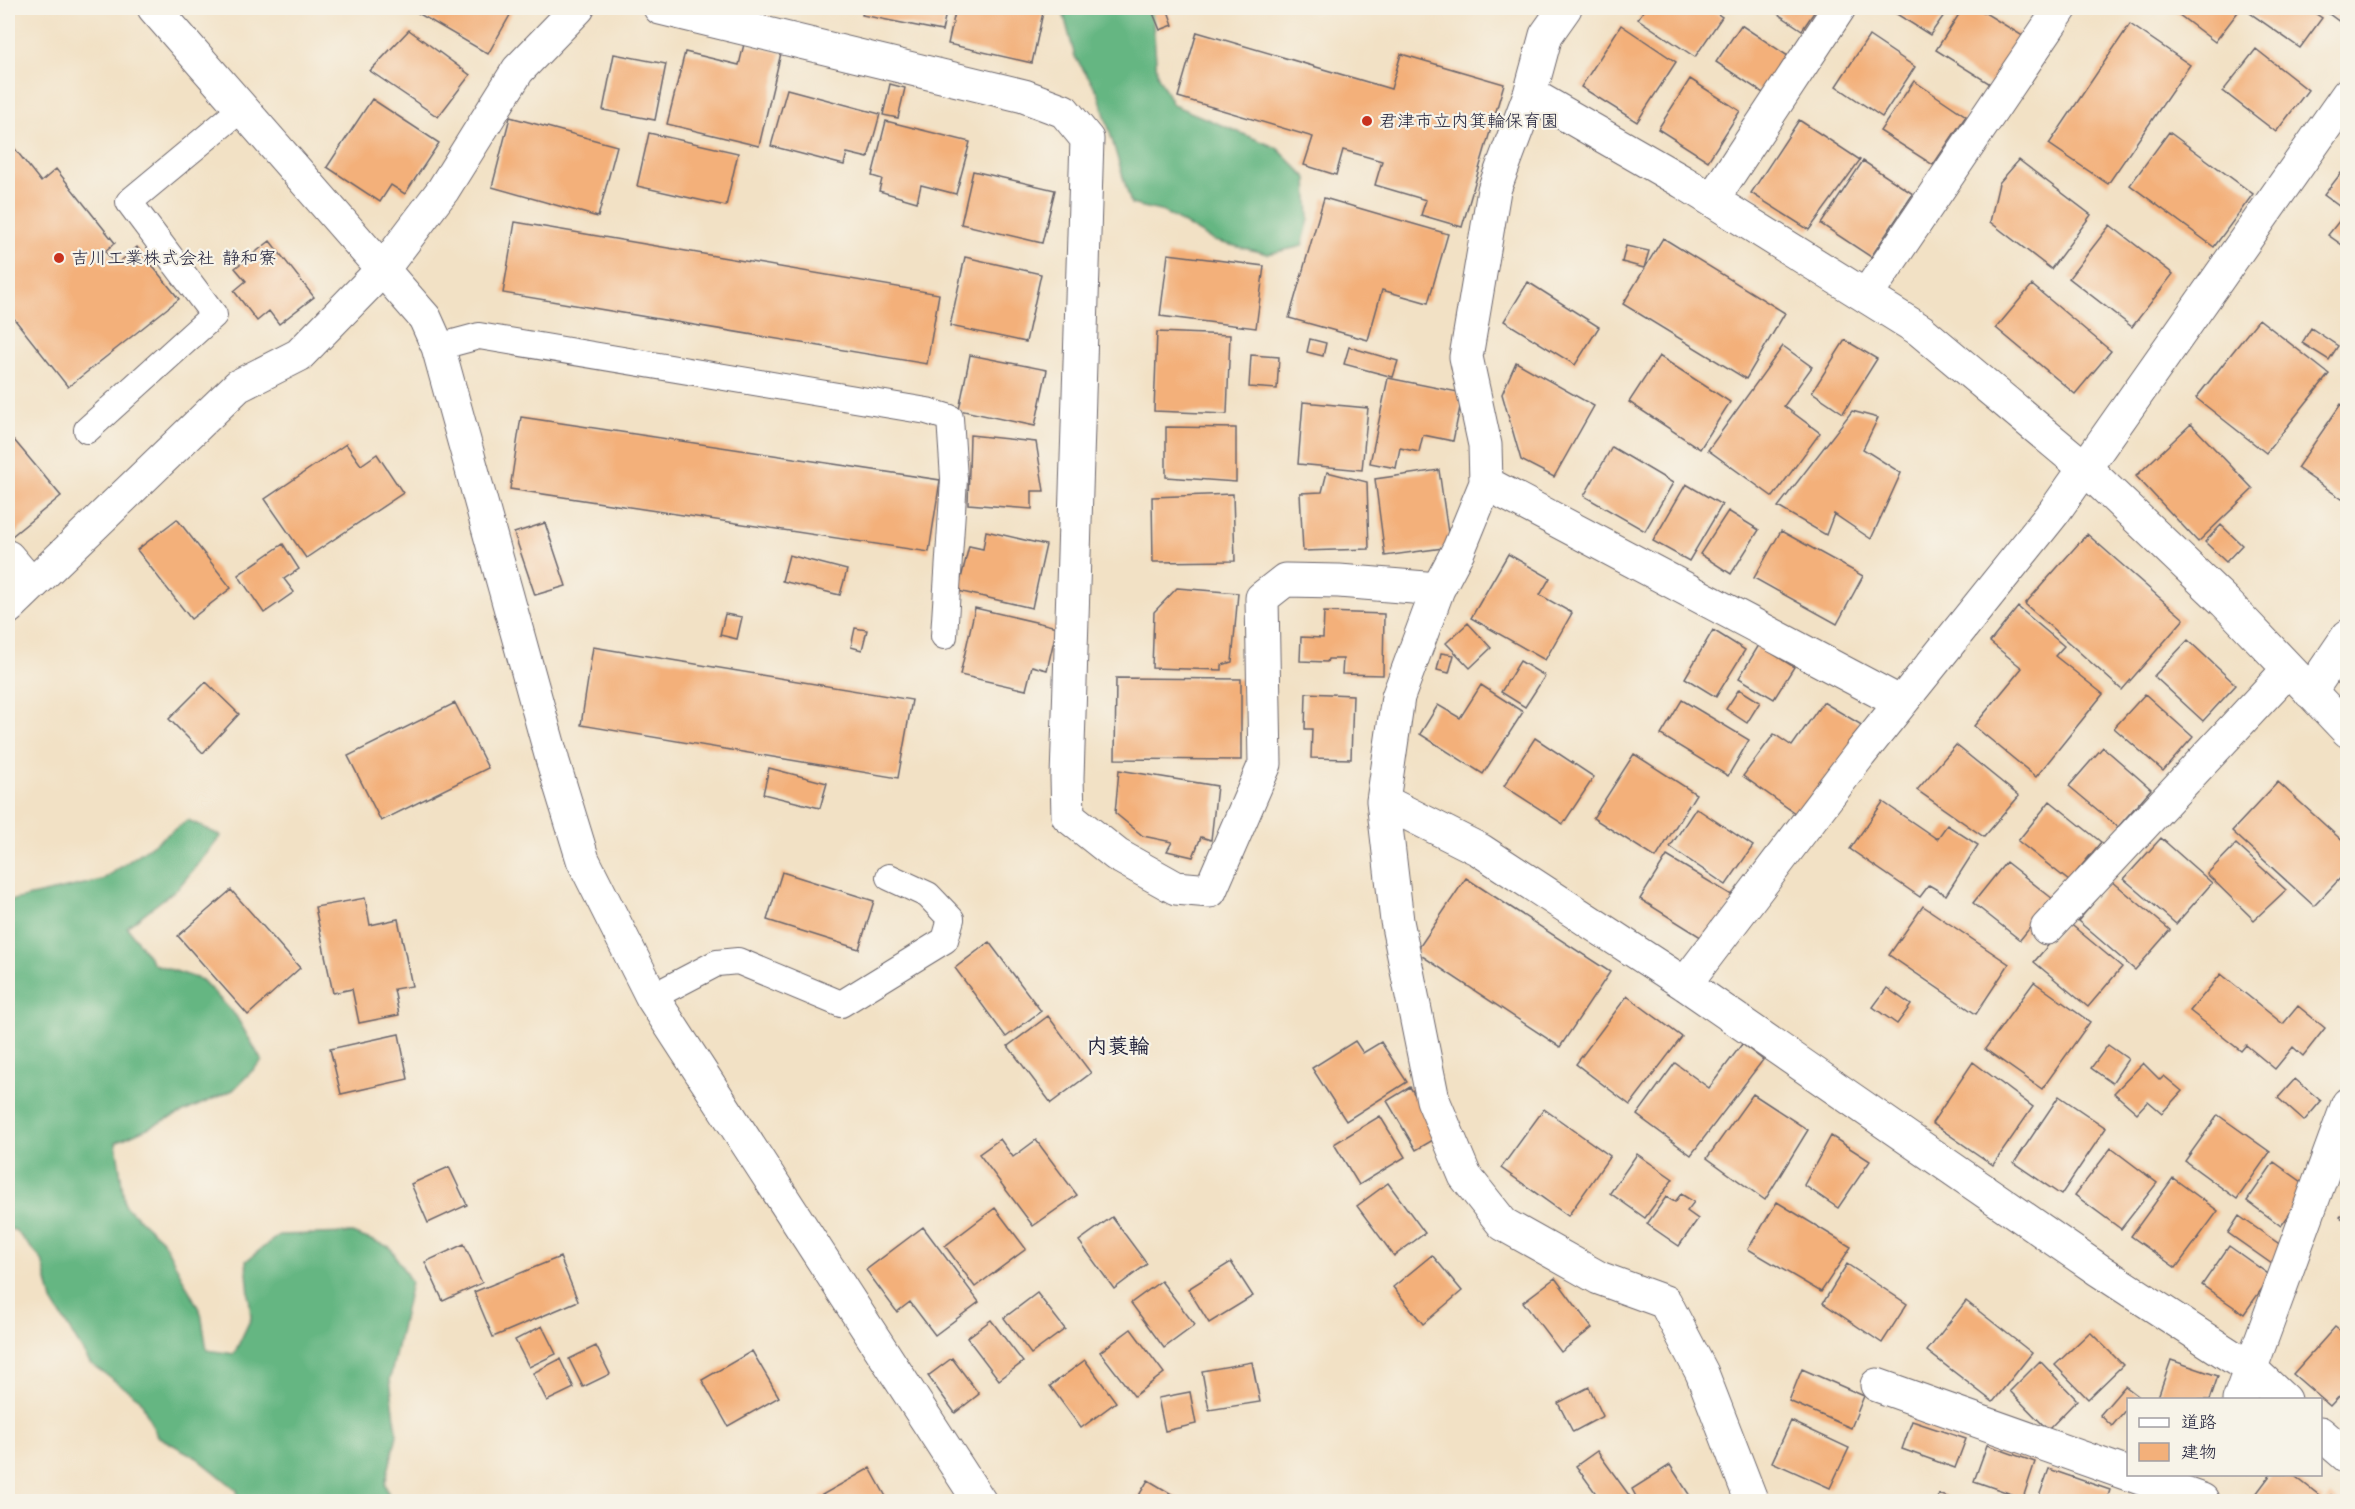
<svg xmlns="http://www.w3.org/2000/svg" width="2355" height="1509" font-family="'Architects Daughter','Klee One',sans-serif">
  <rect width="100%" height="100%" fill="#f7f3e8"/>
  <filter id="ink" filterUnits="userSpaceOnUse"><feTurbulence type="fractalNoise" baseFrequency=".0167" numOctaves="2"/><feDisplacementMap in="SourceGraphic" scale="12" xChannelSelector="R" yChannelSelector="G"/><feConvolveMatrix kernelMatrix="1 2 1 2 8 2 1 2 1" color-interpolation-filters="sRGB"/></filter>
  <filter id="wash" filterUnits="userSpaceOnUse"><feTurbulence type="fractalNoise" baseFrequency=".008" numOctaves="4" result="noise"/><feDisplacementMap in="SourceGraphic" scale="24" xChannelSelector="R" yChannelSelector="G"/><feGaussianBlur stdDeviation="1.35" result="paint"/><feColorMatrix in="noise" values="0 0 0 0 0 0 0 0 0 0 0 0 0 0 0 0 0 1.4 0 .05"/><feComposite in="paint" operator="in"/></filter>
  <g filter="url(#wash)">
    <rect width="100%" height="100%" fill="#f2e1c5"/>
    <!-- forest -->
    <path fill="#65b682" stroke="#446c5e" stroke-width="1.5" d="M 1062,8 L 1152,8 L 1157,74 L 1173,105 L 1277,148 L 1307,178 L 1309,219 L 1302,246 L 1268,254 L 1214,241 L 1164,212 L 1131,204 L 1098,92 L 1075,57 Z
      M 188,820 L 221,836 L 179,887 L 127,927 L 154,964 L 202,980 L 236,1016 L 262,1061 L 233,1090 L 116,1142 L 125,1206 L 163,1241 L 201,1313 L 207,1350 L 234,1354 L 251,1318 L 246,1261 L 279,1235 L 352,1233 L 390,1247 L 411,1282 L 390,1379 L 397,1435 L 385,1484 L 391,1501 L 237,1501 L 237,1490 L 197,1458 L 157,1436 L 140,1399 L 90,1363 L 52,1301 L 42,1260 L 15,1230 L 8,1229 L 8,901 L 102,880 Z"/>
    <g id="blocks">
      <!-- building -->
      <path fill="#f3b07a" d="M 418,8 L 514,8 L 488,54 L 416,12 Z
        M 864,8 L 947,8 L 942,31 L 862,15 Z
        M 956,8 L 1044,8 L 1032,63 L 948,44 Z
        M 1167,8 L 1173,25 L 1160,30 L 1153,13 Z
        M 1645,8 L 1709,8 L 1722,17 L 1695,57 L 1638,19 Z
        M 1769,8 L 1817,8 L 1802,30 Z
        M 1887,8 L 1949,8 L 1930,35 Z
        M 1963,8 L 1977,8 L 2026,38 L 1995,87 L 1936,50 Z
        M 2170,8 L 2241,8 L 2215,42 Z
        M 2254,8 L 2307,8 L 2322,18 L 2300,48 L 2250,13 Z
        M 2321,8 L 2348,8 L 2348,28 Z
        M 2130,24 L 2190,65 L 2108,184 L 2049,144 Z
        M 1621,25 L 1676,62 L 1637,122 L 1581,87 Z
        M 1741,25 L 1788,56 L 1763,93 L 1716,62 Z
        M 409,30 L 470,75 L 438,117 L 370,71 Z
        M 1197,32 L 1391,89 L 1401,54 L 1504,84 L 1462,227 L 1421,215 L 1426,200 L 1375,185 L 1382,161 L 1343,150 L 1336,175 L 1304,165 L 1313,137 L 1178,97 Z
        M 1869,36 L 1915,67 L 1882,117 L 1836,86 Z
        M 744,44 L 781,53 L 759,146 L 667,124 L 685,52 L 739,65 Z
        M 2256,49 L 2308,90 L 2276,132 L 2223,91 Z
        M 614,54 L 666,64 L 655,120 L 603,110 Z
        M 1690,79 L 1740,111 L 1708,161 L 1658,129 Z
        M 1914,81 L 1966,116 L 1933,165 L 1880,131 Z
        M 890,84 L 905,88 L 898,118 L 883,115 Z
        M 787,89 L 880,114 L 868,158 L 847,153 L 844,165 L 771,146 Z
        M 372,99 L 439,143 L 405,194 L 391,185 L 380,202 L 327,167 Z
        M 510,117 L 617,146 L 598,217 L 492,187 Z
        M 1799,120 L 1860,160 L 1809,230 L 1751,193 Z
        M 886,121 L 970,142 L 956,194 L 921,185 L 917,202 L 879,191 L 882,179 L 872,176 Z
        M 2169,132 L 2253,194 L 2214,247 L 2130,185 Z
        M 649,133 L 738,153 L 726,206 L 637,186 Z
        M 8,140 L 41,182 L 56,169 L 115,243 L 105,251 L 116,265 L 137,247 L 179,299 L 68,387 L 8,311 Z
        M 2019,160 L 2091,215 L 2051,269 L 1990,222 L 1999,183 Z
        M 1863,161 L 1913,194 L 1871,257 L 1821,224 Z
        M 973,171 L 1055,190 L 1042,243 L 961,224 Z
        M 2341,173 L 2348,178 L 2348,203 L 2343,209 L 2324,195 Z
        M 1324,198 L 1448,234 L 1428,303 L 1382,290 L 1368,340 L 1289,318 Z
        M 2348,210 L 2348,249 L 2328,235 Z
        M 515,222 L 939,294 L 927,364 L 503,293 Z
        M 2110,225 L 2173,274 L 2132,327 L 2069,278 Z
        M 1663,238 L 1785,313 L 1746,379 L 1623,304 Z
        M 270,241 L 314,297 L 279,324 L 269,311 L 257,321 L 234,291 L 246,281 L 235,268 Z
        M 1626,246 L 1649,251 L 1644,268 L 1622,262 Z
        M 1168,254 L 1264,266 L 1256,328 L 1160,316 Z
        M 965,257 L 1041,274 L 1026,342 L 950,326 Z
        M 1528,282 L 1599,327 L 1575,365 L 1504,321 Z
        M 2032,285 L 2111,351 L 2075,394 L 1996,328 Z
        M 2259,319 L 2329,374 L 2266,453 L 2196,398 Z
        M 2311,328 L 2338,346 L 2329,360 L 2302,343 Z
        M 1157,332 L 1230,335 L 1227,414 L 1154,411 Z
        M 1310,339 L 1326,343 L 1323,356 L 1307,352 Z
        M 1845,340 L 1877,359 L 1843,413 L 1812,392 Z
        M 1783,346 L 1812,367 L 1784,406 L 1820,433 L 1773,497 L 1708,450 Z
        M 1349,347 L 1398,361 L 1393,377 L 1344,364 Z
        M 970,355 L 1047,370 L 1035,426 L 959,410 Z
        M 1251,355 L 1279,357 L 1277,389 L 1249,387 Z
        M 1659,356 L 1730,402 L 1700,449 L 1629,402 Z
        M 1516,362 L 1594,406 L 1554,477 L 1521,460 L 1502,394 Z
        M 1388,378 L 1463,393 L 1453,441 L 1423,435 L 1419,452 L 1400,448 L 1396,468 L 1370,463 Z
        M 1303,402 L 1368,408 L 1362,470 L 1298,464 Z
        M 2341,404 L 2348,409 L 2348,491 L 2342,499 L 2297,468 Z
        M 1852,411 L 1878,418 L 1863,449 L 1901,473 L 1871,539 L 1834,514 L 1826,535 L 1778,507 Z
        M 521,417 L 940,480 L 929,552 L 510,489 Z
        M 2191,424 L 2253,489 L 2198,542 L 2136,476 Z
        M 1166,427 L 1236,428 L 1236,482 L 1166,477 Z
        M 970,435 L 1036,442 L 1044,491 L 1032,491 L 1032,509 L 968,504 Z
        M 14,440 L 61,496 L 12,536 L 8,531 L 8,446 Z
        M 346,444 L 361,465 L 377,454 L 403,493 L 306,558 L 265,499 Z
        M 1612,447 L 1673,483 L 1645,531 L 1584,496 Z
        M 1439,470 L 1450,547 L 1385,556 L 1375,479 Z
        M 1327,472 L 1367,482 L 1369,549 L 1303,551 L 1300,493 L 1322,492 Z
        M 1686,484 L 1722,505 L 1689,561 L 1653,541 Z
        M 1233,494 L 1235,561 L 1153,562 L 1152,497 Z
        M 1728,511 L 1759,530 L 1731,574 L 1700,554 Z
        M 177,519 L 231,588 L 191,619 L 137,550 Z
        M 545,523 L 566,586 L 535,595 L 514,533 Z
        M 2221,525 L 2242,545 L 2226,562 L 2205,542 Z
        M 986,531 L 1046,545 L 1032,608 L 958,591 L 969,546 L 983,549 Z
        M 1781,531 L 1863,576 L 1837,624 L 1754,578 Z
        M 2087,534 L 2184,619 L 2122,690 L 2025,604 Z
        M 283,544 L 299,569 L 284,579 L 294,592 L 264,613 L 238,575 Z
        M 1508,554 L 1550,578 L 1540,595 L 1572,613 L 1545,660 L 1471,618 Z
        M 789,555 L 847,570 L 840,595 L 782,581 Z
        M 1177,588 L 1238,593 L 1232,662 L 1222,665 L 1222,670 L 1152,668 L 1154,612 Z
        M 2018,607 L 2064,646 L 2055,656 L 2103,694 L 2036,777 L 1974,726 L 2022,668 L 1990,642 Z
        M 975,608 L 1057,627 L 1047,670 L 1032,666 L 1026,690 L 960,675 Z
        M 1324,612 L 1384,614 L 1383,675 L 1342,674 L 1343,659 L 1328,659 L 1327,662 L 1300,661 L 1301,637 L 1323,638 Z
        M 725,614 L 742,617 L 737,639 L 720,635 Z
        M 1468,623 L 1491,648 L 1470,668 L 1446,643 Z
        M 855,628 L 867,630 L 862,650 L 851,647 Z
        M 1713,630 L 1745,650 L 1716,697 L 1685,678 Z
        M 2188,640 L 2236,685 L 2203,721 L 2154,676 Z
        M 1759,645 L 1794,667 L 1774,699 L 1739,678 Z
        M 593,647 L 912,700 L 898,778 L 581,725 Z
        M 1441,653 L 1454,655 L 1449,673 L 1437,670 Z
        M 1520,661 L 1545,676 L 1525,707 L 1501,692 Z
        M 1116,678 L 1241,679 L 1241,760 L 1115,759 Z
        M 206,682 L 239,714 L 203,753 L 169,719 Z
        M 1481,685 L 1523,712 L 1483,774 L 1420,734 L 1438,705 L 1460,718 Z
        M 1739,689 L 1760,702 L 1747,723 L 1726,709 Z
        M 1306,693 L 1353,695 L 1351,759 L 1311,758 L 1312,729 L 1305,729 Z
        M 2145,694 L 2193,737 L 2163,771 L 2114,728 Z
        M 1682,700 L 1749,740 L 1728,776 L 1661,735 Z
        M 1823,702 L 1865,727 L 1799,816 L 1743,776 L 1774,734 L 1792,746 Z
        M 455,703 L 488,768 L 381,821 L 348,756 Z
        M 1535,738 L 1594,777 L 1563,824 L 1504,786 Z
        M 1956,745 L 2019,796 L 1984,837 L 1917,790 Z
        M 2103,747 L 2151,789 L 2118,827 L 2069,786 Z
        M 1634,754 L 1696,794 L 1656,858 L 1593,818 Z
        M 769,768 L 827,783 L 820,808 L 763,794 Z
        M 1119,770 L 1217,786 L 1211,840 L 1201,837 L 1193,857 L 1167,851 L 1172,842 L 1143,836 L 1115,813 Z
        M 2278,782 L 2348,846 L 2348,870 L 2314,906 L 2232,831 Z
        M 2050,801 L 2101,842 L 2069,881 L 2018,841 Z
        M 1883,802 L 1937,839 L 1947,825 L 1978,845 L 1946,895 L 1929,885 L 1920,897 L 1850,849 Z
        M 1696,808 L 1753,846 L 1726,885 L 1670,847 Z
        M 2161,838 L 2212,883 L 2176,924 L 2124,879 Z
        M 2236,844 L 2286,890 L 2254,920 L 2207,874 Z
        M 1667,856 L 1735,897 L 1707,941 L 1640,899 Z
        M 2006,862 L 2053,899 L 2020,940 L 1973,903 Z
        M 782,872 L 874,901 L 859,949 L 767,920 Z
        M 1466,878 L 1610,972 L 1560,1047 L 1416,952 Z
        M 2112,881 L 2170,930 L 2135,970 L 2078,921 Z
        M 231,890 L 300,968 L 248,1015 L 178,936 Z
        M 365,898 L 370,925 L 398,919 L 412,986 L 394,989 L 399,1015 L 359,1023 L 352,989 L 333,993 L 315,907 Z
        M 1923,906 L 2009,964 L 1976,1014 L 1889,955 Z
        M 2068,922 L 2122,967 L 2088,1007 L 2034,962 Z
        M 989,942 L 1041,1011 L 1006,1037 L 955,968 Z
        M 2221,974 L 2283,1024 L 2298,1006 L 2325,1028 L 2303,1056 L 2293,1047 L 2275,1069 L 2246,1045 L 2241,1051 L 2190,1011 Z
        M 2034,982 L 2090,1022 L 2042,1089 L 1985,1049 Z
        M 1887,988 L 1911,1005 L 1897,1024 L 1873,1007 Z
        M 1627,996 L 1682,1037 L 1630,1105 L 1576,1064 Z
        M 1048,1016 L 1091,1073 L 1051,1103 L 1008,1046 Z
        M 399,1034 L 408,1079 L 341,1094 L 330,1049 Z
        M 1355,1041 L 1363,1053 L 1381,1042 L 1407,1082 L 1346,1121 L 1312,1068 Z
        M 1742,1044 L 1763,1060 L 1691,1155 L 1637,1115 L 1675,1063 L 1709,1088 Z
        M 2108,1045 L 2128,1059 L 2112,1083 L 2091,1068 Z
        M 1973,1062 L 2033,1107 L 1993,1165 L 1932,1123 Z
        M 2143,1063 L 2160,1080 L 2164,1076 L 2182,1091 L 2162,1113 L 2148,1101 L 2137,1113 L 2114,1093 Z
        M 2295,1079 L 2321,1101 L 2304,1121 L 2278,1098 Z
        M 1410,1087 L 1440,1136 L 1416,1150 L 1387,1101 Z
        M 1753,1094 L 1808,1130 L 1765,1200 L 1707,1158 Z
        M 2059,1096 L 2106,1128 L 2061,1195 L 2014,1163 Z
        M 1544,1109 L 1610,1156 L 1568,1216 L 1501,1168 Z
        M 2218,1115 L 2270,1152 L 2237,1199 L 2185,1161 Z
        M 1380,1116 L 1405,1157 L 1359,1185 L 1334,1144 Z
        M 1831,1136 L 1870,1161 L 1838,1208 L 1804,1185 Z
        M 1000,1139 L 1013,1157 L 1036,1140 L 1077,1195 L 1033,1226 L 979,1154 Z
        M 2111,1148 L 2157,1183 L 2121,1229 L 2075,1195 Z
        M 1637,1154 L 1673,1179 L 1645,1218 L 1610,1193 Z
        M 2274,1162 L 2309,1187 L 2281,1226 L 2247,1201 Z
        M 449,1167 L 467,1205 L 428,1223 L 411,1184 Z
        M 2173,1178 L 2218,1211 L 2176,1268 L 2131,1236 Z
        M 1388,1183 L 1425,1233 L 1394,1256 L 1357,1206 Z
        M 1681,1194 L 1694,1202 L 1687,1211 L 1698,1219 L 1679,1246 L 1647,1224 L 1666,1197 L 1675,1202 Z
        M 1777,1202 L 1851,1247 L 1821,1292 L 1748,1249 Z
        M 995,1208 L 1026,1249 L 975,1287 L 945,1246 Z
        M 2348,1208 L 2348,1222 L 2340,1217 Z
        M 2239,1216 L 2285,1248 L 2272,1264 L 2228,1233 Z
        M 1112,1217 L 1147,1264 L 1114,1289 L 1079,1241 Z
        M 923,1227 L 979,1302 L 935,1335 L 910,1302 L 897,1312 L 866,1270 Z
        M 464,1244 L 482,1283 L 443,1301 L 425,1262 Z
        M 2229,1246 L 2271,1276 L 2244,1314 L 2202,1285 Z
        M 1432,1255 L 1462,1291 L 1423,1324 L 1393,1287 Z
        M 560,1257 L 578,1301 L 493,1337 L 474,1292 Z
        M 1231,1262 L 1253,1296 L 1209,1323 L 1188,1289 Z
        M 1847,1264 L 1907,1304 L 1882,1343 L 1823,1303 Z
        M 1555,1278 L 1592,1328 L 1561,1352 L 1523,1302 Z
        M 1161,1281 L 1195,1325 L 1164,1348 L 1131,1303 Z
        M 1037,1293 L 1065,1329 L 1031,1354 L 1004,1318 Z
        M 1966,1301 L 2032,1353 L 1993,1402 L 1927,1351 Z
        M 991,1320 L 1023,1362 L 999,1380 L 967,1338 Z
        M 542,1326 L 556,1354 L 529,1367 L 515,1340 Z
        M 2335,1327 L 2348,1337 L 2348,1387 L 2330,1406 L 2293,1374 Z
        M 1131,1329 L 1164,1373 L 1134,1396 L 1100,1352 Z
        M 2090,1332 L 2123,1365 L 2088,1399 L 2055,1365 Z
        M 596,1346 L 610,1374 L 583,1387 L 569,1359 Z
        M 752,1351 L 779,1397 L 728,1426 L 702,1380 Z
        M 952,1358 L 979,1394 L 955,1413 L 928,1376 Z
        M 560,1359 L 574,1388 L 547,1401 L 533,1373 Z
        M 1085,1360 L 1116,1402 L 1081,1428 L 1050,1386 Z
        M 2171,1360 L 2218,1376 L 2210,1400 L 2166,1400 L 2158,1397 Z
        M 2040,1361 L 2077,1400 L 2048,1430 L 2010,1391 Z
        M 1252,1362 L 1260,1402 L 1209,1410 L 1202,1371 Z
        M 1802,1369 L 1864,1396 L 1851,1428 L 1789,1401 Z
        M 2125,1386 L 2138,1396 L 2135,1400 L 2128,1400 L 2128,1407 L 2112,1426 L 2100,1415 Z
        M 1589,1387 L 1603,1416 L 1573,1432 L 1558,1403 Z
        M 1190,1392 L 1196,1424 L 1165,1431 L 1158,1398 Z
        M 1791,1421 L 1849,1448 L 1830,1488 L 1772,1462 Z
        M 1912,1421 L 1966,1439 L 1955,1468 L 1902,1449 Z
        M 1987,1445 L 2035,1462 L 2023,1498 L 1974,1481 Z
        M 1597,1451 L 1634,1502 L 1602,1502 L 1576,1466 Z
        M 1670,1465 L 1694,1502 L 1639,1502 L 1632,1489 Z
        M 870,1468 L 889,1502 L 823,1502 L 820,1496 Z
        M 2049,1469 L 2110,1490 L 2106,1502 L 2037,1502 Z
        M 2271,1474 L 2292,1474 L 2324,1499 L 2322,1502 L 2250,1502 Z
        M 1148,1480 L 1185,1502 L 1135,1502 Z
        M 1939,1494 L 1958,1501 L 1958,1502 L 1937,1502 Z
        M 2331,1495 L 2339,1502 L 2326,1502 Z"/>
    </g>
  </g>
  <g filter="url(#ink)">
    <use href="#blocks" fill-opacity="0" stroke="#6b656b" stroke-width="1.5"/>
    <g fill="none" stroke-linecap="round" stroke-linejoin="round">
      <defs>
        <path id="service" d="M 438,347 L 479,336 L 927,411 L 950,418 L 954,479 L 944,636
          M 87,430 L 214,315 L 129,202 L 241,109
          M 652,997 L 717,963 L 738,961 L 841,1004 L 945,940 L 951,919 L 928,895 L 889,877"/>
        <path id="minor" d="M 660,8 L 1024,96 L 1064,111 L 1087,139 L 1067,778 L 1068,816 L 1117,855 L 1176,888 L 1210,891 L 1265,764 L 1262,598 L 1285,580 L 1339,581 L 1438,589
          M 1565,8 L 1546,35 L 1530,94 L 1494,190 L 1466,357 L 1485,445 L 1486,483 L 1459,549 L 1438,589 L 1398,697 L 1383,801 L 1397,921 L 1433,1100 L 1465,1176 L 1503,1224 L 1599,1278 L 1665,1302 L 1702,1373 L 1752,1502
          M 1530,94 L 1683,182 L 1920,330 L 2086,469 L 2225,602 L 2348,731
          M 1712,200 L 1839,8
          M 1866,296 L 2061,8
          M 1486,483 L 1901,703
          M 8,557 L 31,584
          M 8,608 L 238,386 L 299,355 L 383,269 L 443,190 L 518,70 L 578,8
          M 2310,692 L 2348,636
          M 1383,801 L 1480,850 L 1685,984 L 2099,1270 L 2251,1369 L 2284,1400
          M 2047,928 L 2289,669
          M 1685,984 L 1860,754 L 2054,512 L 2348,94
          M 1877,1385 L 2128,1474
          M 2239,1400 L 2348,1104
          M 2320,1433 L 2348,1457
          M 2129,1474 L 2202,1500"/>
        <path id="tertiary" d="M 154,8 L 425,318 L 438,347 L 553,762 L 583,860 L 652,997 L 980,1502"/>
      </defs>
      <!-- service casing -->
      <use href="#service" stroke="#6b656b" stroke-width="28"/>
      <!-- minor casing -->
      <use href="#minor" stroke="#6b656b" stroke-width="35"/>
      <!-- tertiary casing -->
      <use href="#tertiary" stroke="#6b656b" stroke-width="35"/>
      <!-- service -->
      <use href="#service" stroke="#fff" stroke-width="26"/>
      <!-- minor -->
      <use href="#minor" stroke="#fff" stroke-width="33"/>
      <!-- tertiary -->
      <use href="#tertiary" stroke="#fff" stroke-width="33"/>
    </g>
  </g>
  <!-- markers -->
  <g fill="#c8321e" stroke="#f7f3e8" stroke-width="2">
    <circle cx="1367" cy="121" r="6"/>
    <circle cx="59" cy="258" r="6"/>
  </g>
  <g text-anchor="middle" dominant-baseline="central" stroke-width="4.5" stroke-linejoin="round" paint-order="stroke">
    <!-- poi labels -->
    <g font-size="18" fill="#22223b" stroke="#f7f3e8" text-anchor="start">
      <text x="1379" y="121">君津市立内箕輪保育園</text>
      <text x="71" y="258">吉川工業株式会社 静和寮</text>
    </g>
    <!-- quarter labels -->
    <g font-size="21" font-weight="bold" fill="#22223b" stroke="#f7f3e8">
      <text x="1118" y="1046">内蓑輪</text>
    </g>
  </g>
  <!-- margin -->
  <rect width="2355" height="1509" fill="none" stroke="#f7f3e8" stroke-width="30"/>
  <!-- legend -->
  <rect x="2127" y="1398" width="195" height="78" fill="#f7f3e8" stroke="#a29fa3" stroke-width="1.5"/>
  <rect x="2139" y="1418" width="30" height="9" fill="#ffffff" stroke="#a29fa3" stroke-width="1.5"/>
  <text x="2181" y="1428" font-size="18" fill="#22223b">道路</text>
  <rect x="2139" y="1443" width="30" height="18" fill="#f3b07a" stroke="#a29fa3" stroke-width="1.5"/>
  <text x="2181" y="1458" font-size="18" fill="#22223b">建物</text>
</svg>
